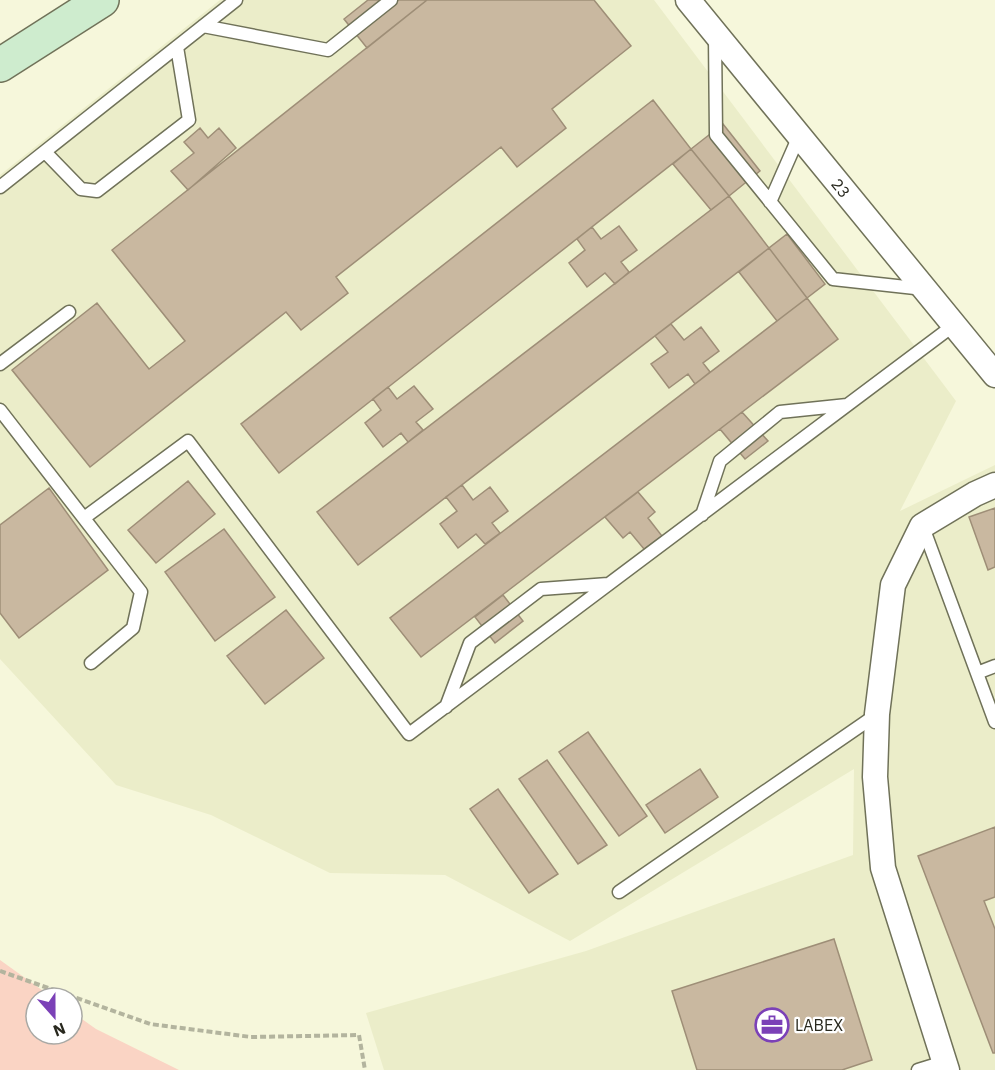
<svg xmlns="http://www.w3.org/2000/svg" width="995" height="1070" font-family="'IBM Plex Sans',sans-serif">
  <rect width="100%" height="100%" fill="#f6f7db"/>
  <!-- built -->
  <path fill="#ebedc9" d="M 220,0 L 654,0 L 956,401 L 900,511 L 995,465 L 995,1070 L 384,1070 L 366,1013 L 586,951 L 853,855 L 854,769 L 570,941 L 445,875 L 330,873 L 211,815 L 116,785 L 0,659 L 0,175 Z"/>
  <!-- green -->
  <path fill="#fad4c4" d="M 0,960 L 53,998 L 36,998 L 36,1034 L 72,1034 L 72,1012 L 96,1029 L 179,1070 L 0,1070 Z"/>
  <!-- building -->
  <path fill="#c9b8a0" stroke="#9e8e77" stroke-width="1.5" d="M 368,0 L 427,0 L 367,48 L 344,19 Z
    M 427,0 L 594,0 L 631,46 L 552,109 L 566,128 L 517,167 L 501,147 L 336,277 L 348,293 L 301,330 L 286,312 L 90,467 L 12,370 L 97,303 L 149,369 L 185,341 L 112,250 Z
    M 653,100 L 691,149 L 279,473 L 241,424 Z
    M 723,124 L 760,171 L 729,196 L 691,149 Z
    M 200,128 L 208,138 L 219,128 L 236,148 L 188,190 L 171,171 L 194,153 L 184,142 Z
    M 691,149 L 729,196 L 711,210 L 673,164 Z
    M 729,196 L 769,248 L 358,565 L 317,512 Z
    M 619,226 L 637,250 L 621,262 L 629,272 L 615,284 L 605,273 L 587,287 L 569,263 L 585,250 L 577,239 L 592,227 L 601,239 Z
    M 787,234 L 825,284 L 807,298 L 769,248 Z
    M 769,248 L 807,298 L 777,321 L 739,272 Z
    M 807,298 L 838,339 L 421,657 L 390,618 Z
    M 671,324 L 684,340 L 701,327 L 719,351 L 703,363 L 710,372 L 695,384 L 688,374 L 669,388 L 651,364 L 668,352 L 655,336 Z
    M 414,386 L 433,409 L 416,422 L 423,430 L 408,442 L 401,433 L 383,447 L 365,423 L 381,410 L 373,399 L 388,387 L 397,399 Z
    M 742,412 L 768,441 L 745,459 L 720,429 Z
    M 188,481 L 215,514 L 156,563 L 128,530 Z
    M 462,485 L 473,500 L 490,487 L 508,511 L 492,523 L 500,533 L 485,544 L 476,534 L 458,548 L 440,524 L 457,511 L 446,497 Z
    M 49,488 L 108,570 L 19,638 L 0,613 L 0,525 Z
    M 638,492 L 655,512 L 648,518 L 662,536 L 644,549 L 630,532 L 623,538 L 605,517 Z
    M 995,508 L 995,567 L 988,570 L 969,517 Z
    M 224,529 L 275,597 L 215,641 L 165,572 Z
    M 503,595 L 523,621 L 495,643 L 475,617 Z
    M 286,610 L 324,658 L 265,704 L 227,656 Z
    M 588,732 L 647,816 L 619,836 L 559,752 Z
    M 547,760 L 607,845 L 578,864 L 519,779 Z
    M 700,769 L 718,797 L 665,833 L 646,805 Z
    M 498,789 L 558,874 L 529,893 L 470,809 Z
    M 995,827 L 995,897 L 984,901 L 995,929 L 995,1053 L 993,1053 L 918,856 Z
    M 834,939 L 872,1060 L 842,1070 L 697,1070 L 672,991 Z"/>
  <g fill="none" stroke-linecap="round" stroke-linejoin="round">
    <defs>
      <path id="service" d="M 203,26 L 328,50 L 391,0
        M 715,37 L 716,135 L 833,279 L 924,289
        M 45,152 L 81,189 L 97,191 L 189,120 L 177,47
        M 0,187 L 236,0
        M 770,202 L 799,136
        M 0,364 L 69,312
        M 0,410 L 141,592 L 133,628 L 91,663
        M 702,515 L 720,461 L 780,412 L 847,405
        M 84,518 L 188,441 L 409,734 L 954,325
        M 923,527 L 995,722
        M 977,673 L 995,666
        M 446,707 L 470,643 L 541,589 L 608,584
        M 619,892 L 876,715
        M 918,1070 L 944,1062"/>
      <path id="minor" d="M 688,0 L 995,375
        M 947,1070 L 883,868 L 875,777 L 877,714 L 893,585 L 922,526 L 975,494 L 995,485"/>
      <path id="secondary" d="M 0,65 L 102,0"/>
    </defs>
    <!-- service casing -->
    <use href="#service" stroke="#707259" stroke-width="15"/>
    <!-- minor casing -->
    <use href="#minor" stroke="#707259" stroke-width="27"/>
    <!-- secondary casing -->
    <use href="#secondary" stroke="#707259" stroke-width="36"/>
    <!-- path -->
    <path stroke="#b3b49e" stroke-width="4" stroke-dasharray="6 3" stroke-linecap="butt" d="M 0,971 L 150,1024 L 251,1037 L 359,1035 L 365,1070"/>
    <!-- service -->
    <use href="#service" stroke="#fff" stroke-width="12"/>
    <!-- minor -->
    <use href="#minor" stroke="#fff" stroke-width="24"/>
    <!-- secondary -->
    <use href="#secondary" stroke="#ceecce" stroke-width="33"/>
  </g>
  <!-- icons -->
  <defs>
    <symbol id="office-ring" viewBox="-11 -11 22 22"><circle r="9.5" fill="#fff" stroke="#7b41b7" stroke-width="1.5"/><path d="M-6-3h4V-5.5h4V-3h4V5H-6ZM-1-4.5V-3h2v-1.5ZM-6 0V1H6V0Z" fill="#7b41b7"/></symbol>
  </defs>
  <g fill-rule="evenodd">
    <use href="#office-ring" x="753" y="1006" width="38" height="38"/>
  </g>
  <g text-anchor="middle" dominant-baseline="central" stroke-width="4.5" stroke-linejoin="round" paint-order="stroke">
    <!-- street labels -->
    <g font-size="16" fill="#28281e" stroke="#fff">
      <text transform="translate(841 188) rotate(51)">23</text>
    </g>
    <!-- poi labels -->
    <g font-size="16" fill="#28281e" stroke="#fff" text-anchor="start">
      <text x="795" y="1025">LABEX</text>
    </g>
  </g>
  <!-- north arrow -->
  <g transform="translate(54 1016) rotate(159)"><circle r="28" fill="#ffffff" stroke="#a9a9a5" stroke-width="1.5"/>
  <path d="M0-4.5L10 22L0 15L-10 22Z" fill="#7b41b7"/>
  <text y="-9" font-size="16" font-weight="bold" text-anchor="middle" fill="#28281e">N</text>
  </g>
</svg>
